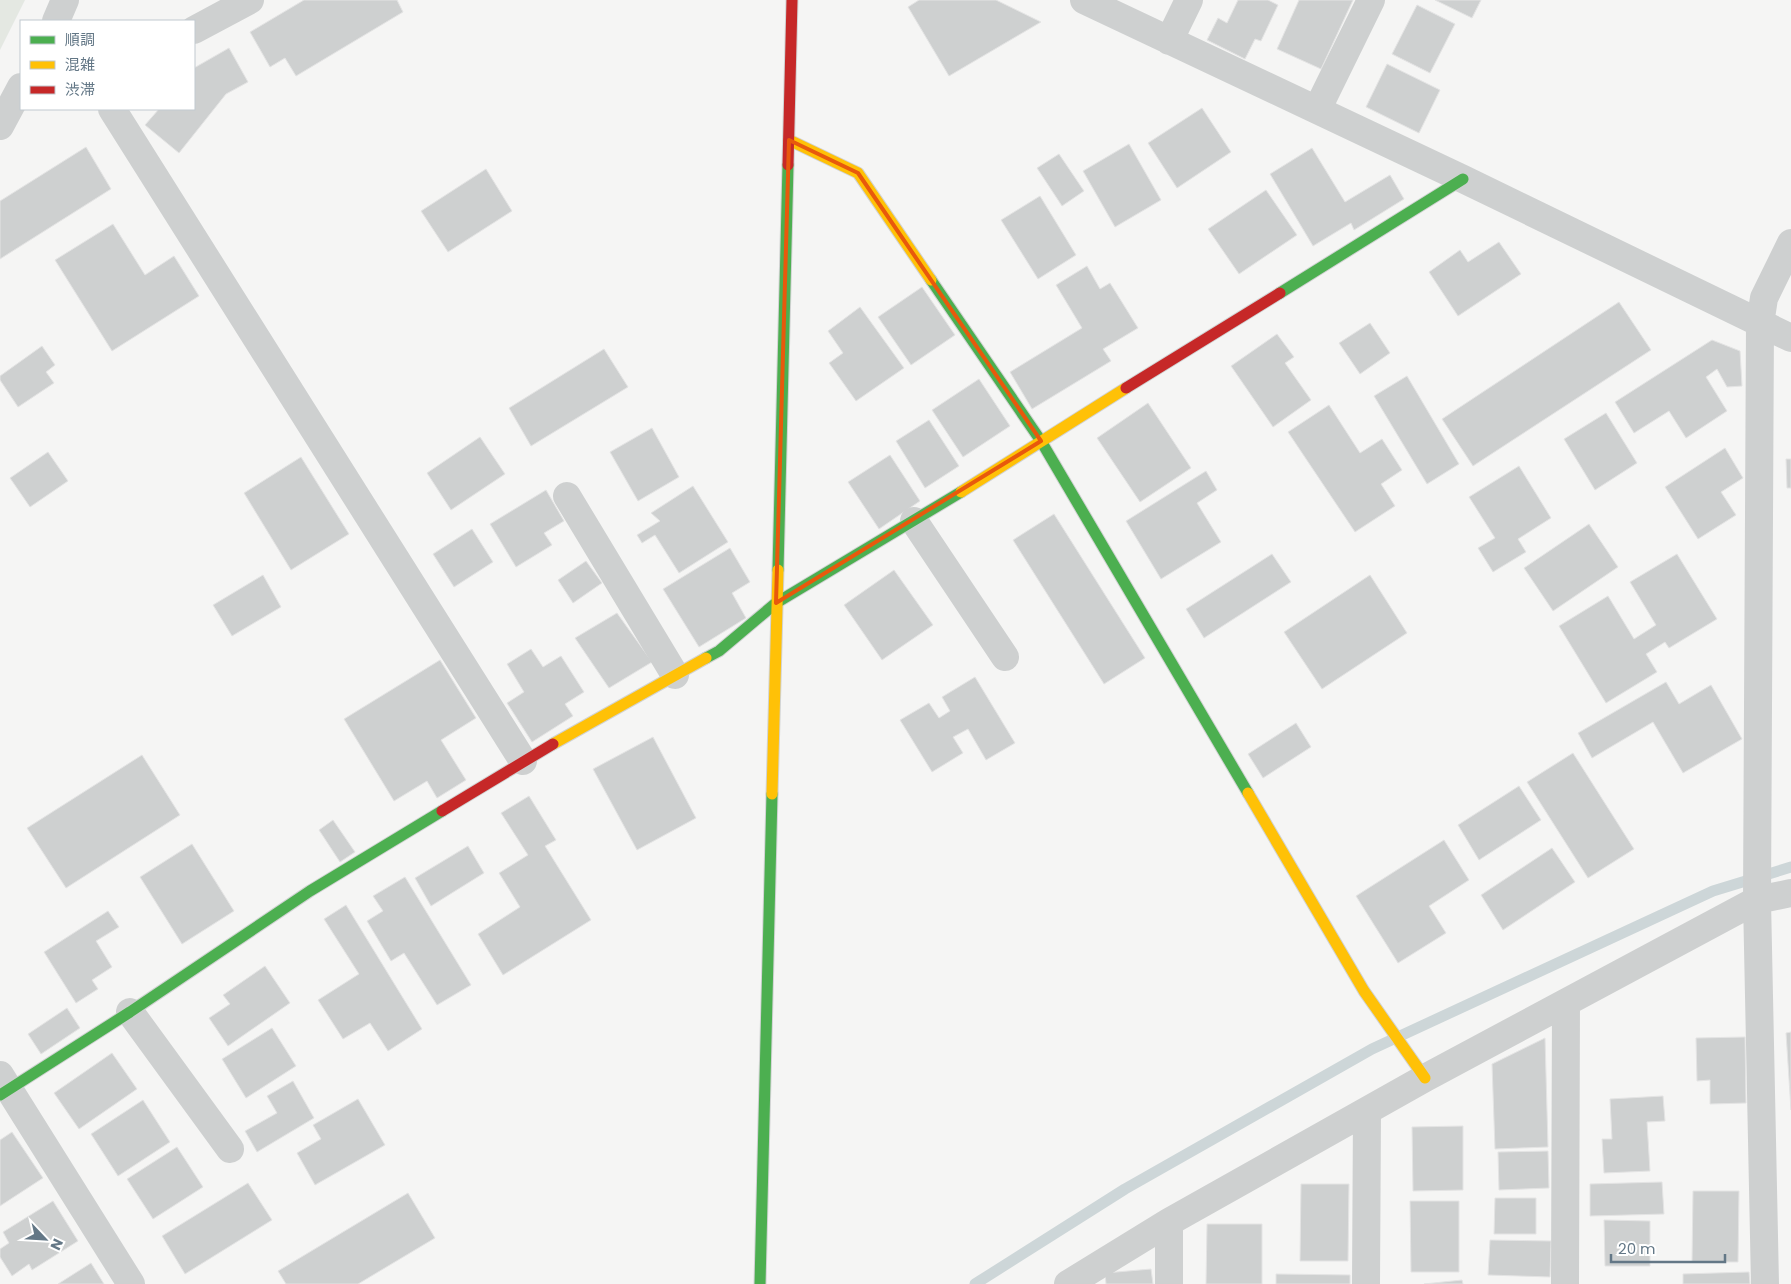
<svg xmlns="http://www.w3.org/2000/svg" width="1791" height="1284" font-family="Poppins,'Noto Sans JP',sans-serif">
  <rect width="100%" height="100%" fill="#f5f5f4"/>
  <!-- green -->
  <path fill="#e4e8e2" d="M 0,0 L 25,0 L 0,50 Z"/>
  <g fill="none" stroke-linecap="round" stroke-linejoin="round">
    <!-- stream -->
    <path stroke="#cdd6d8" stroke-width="11" d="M 975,1284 L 1125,1189 L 1372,1049 L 1713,891 L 1791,867"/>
  </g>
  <!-- building -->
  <path fill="#ced0d0" stroke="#e4e4e4" d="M 304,0 L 397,0 L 403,12 L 296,76 L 285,58 L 270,67 L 250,32 Z
    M 919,0 L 996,0 L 1041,22 L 949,76 L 908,7 Z
    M 1238,0 L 1268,0 L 1278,5 L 1261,41 L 1255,39 L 1245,59 L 1207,40 L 1218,18 L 1227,23 Z
    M 1299,0 L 1353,0 L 1321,69 L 1277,49 Z
    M 1435,0 L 1481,0 L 1472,18 Z
    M 1417,5 L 1455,24 L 1430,73 L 1392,54 Z
    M 229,48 L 248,82 L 226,94 L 179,153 L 145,125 L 159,109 L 194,109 L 194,68 Z
    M 1387,64 L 1440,90 L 1419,133 L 1366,107 Z
    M 1202,108 L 1231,152 L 1177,188 L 1148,143 Z
    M 1129,144 L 1161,200 L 1115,227 L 1083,171 Z
    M 86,147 L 111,189 L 0,259 L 0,201 Z
    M 1312,148 L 1345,202 L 1390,175 L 1404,199 L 1354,230 L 1351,223 L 1313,246 L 1270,174 Z
    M 1059,154 L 1084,191 L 1062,206 L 1037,168 Z
    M 486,169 L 512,211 L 448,252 L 421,211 Z
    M 1266,190 L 1297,235 L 1239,274 L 1208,229 Z
    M 1040,196 L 1076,255 L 1038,279 L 1001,220 Z
    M 113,224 L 145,275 L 174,256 L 199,296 L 112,351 L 55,260 Z
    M 1499,242 L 1521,274 L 1458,316 L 1429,272 L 1460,250 L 1468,262 Z
    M 1087,266 L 1100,289 L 1110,283 L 1138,328 L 1103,349 L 1111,361 L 1032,409 L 1010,372 L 1082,328 L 1056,285 Z
    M 922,287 L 955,335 L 911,365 L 878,317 Z
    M 1619,302 L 1651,350 L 1473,466 L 1442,419 Z
    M 860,307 L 904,368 L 856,401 L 829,363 L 843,353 L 828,331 Z
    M 1370,323 L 1390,353 L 1360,374 L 1339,343 Z
    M 1277,334 L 1294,357 L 1285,363 L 1311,400 L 1273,427 L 1231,366 Z
    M 1712,340 L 1740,351 L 1742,386 L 1727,387 L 1717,369 L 1706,377 L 1727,411 L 1686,438 L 1669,411 L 1634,433 L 1615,402 Z
    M 42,346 L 55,365 L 46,372 L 54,383 L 18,407 L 0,380 L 0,376 Z
    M 604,349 L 628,387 L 531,446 L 509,408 Z
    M 1407,376 L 1459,464 L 1427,484 L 1374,396 Z
    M 979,379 L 1010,426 L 963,457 L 932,410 Z
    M 1148,403 L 1191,468 L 1140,502 L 1097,438 Z
    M 1329,405 L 1360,453 L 1382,439 L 1402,470 L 1381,484 L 1395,506 L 1355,532 L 1288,432 Z
    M 1606,413 L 1637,463 L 1595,490 L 1564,439 Z
    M 929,420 L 959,466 L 925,488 L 896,441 Z
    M 652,428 L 679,477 L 638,501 L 610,452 Z
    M 480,437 L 505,474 L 451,510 L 427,473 Z
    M 1725,448 L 1743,478 L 1721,492 L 1736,515 L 1698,539 L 1665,487 Z
    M 48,452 L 68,481 L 30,507 L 10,478 Z
    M 890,455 L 920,501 L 879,529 L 848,482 Z
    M 301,457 L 349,534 L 291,570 L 244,493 Z
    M 1786,459 L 1791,459 L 1791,488 L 1787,488 Z
    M 1519,466 L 1551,518 L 1518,539 L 1526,552 L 1493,572 L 1478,548 L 1495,538 L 1469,497 Z
    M 1206,471 L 1217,490 L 1197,503 L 1221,542 L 1161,579 L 1126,521 Z
    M 693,486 L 728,542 L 679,573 L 655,535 L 642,543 L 637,535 L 660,521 L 651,513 Z
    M 546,490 L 564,521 L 544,533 L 552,545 L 516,567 L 490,524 Z
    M 1054,514 L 1145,658 L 1104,684 L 1013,540 Z
    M 1589,524 L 1618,567 L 1553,611 L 1524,568 Z
    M 472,529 L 493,562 L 454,587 L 433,554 Z
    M 730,548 L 750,582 L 732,593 L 746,618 L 699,647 L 663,589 Z
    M 1272,554 L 1291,582 L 1204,638 L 1186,609 Z
    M 1677,554 L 1717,619 L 1669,648 L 1665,642 L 1646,654 L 1657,672 L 1606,703 L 1559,626 L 1608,596 L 1634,639 L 1656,625 L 1630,582 Z
    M 586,561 L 602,583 L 573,603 L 558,580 Z
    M 894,570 L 933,625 L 882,660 L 844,605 Z
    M 263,575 L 281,607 L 232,636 L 213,605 Z
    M 1370,575 L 1407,633 L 1322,689 L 1284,632 Z
    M 617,613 L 652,662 L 609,688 L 575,638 Z
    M 531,649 L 543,667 L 561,656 L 584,692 L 565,704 L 573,716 L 532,742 L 507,703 L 524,692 L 507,664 Z
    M 440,660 L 476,718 L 441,740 L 466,780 L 437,798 L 427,781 L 394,801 L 344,719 Z
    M 975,677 L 1015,743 L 986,760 L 968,729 L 953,737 L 963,753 L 932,772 L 900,720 L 929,703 L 939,718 L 950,711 L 942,697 Z
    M 1666,682 L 1679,704 L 1711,685 L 1742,739 L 1683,773 L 1653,722 L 1592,758 L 1578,733 Z
    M 1296,723 L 1311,747 L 1263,778 L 1248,754 Z
    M 653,737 L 696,818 L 637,850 L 593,769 Z
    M 1573,753 L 1634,849 L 1588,878 L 1527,782 Z
    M 142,755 L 180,815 L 66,888 L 27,828 Z
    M 1519,786 L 1541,820 L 1479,860 L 1458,825 Z
    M 529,796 L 556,840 L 545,846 L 591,920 L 503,975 L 478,934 L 520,907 L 499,873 L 528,855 L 501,813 Z
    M 333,820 L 355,852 L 340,862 L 319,830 Z
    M 1444,840 L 1469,880 L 1429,906 L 1446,933 L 1398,963 L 1356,896 Z
    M 192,844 L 234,911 L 182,944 L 140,877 Z
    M 468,846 L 484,873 L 431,906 L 415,878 Z
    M 1552,848 L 1575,882 L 1503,930 L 1481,895 Z
    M 405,877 L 471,985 L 437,1005 L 404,953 L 391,961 L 367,921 L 383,911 L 373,896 Z
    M 346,905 L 422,1029 L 388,1051 L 370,1023 L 343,1039 L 318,1000 L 359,974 L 324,919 Z
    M 108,911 L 119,927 L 96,941 L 112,967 L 92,980 L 98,989 L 76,1003 L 44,952 Z
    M 265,966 L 290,1003 L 228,1046 L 209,1018 L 230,1004 L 223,995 Z
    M 67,1008 L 80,1028 L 41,1054 L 28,1034 Z
    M 272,1028 L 296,1066 L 246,1098 L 222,1059 Z
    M 1791,1032 L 1791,1110 L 1786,1033 Z
    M 1745,1037 L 1746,1103 L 1710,1104 L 1710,1080 L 1697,1081 L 1696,1038 Z
    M 1545,1038 L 1548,1147 L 1495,1149 L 1492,1064 Z
    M 112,1053 L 137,1089 L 79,1129 L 54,1093 Z
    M 293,1081 L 314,1118 L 257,1152 L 245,1131 L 277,1113 L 267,1096 Z
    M 1663,1096 L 1665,1121 L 1647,1122 L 1650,1171 L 1604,1173 L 1602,1139 L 1612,1139 L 1610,1099 Z
    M 358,1099 L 385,1145 L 315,1185 L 297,1153 L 321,1139 L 313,1125 Z
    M 143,1100 L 170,1142 L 118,1176 L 91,1134 Z
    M 1463,1126 L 1463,1190 L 1413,1191 L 1412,1127 Z
    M 12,1132 L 43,1178 L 0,1206 L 0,1140 Z
    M 177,1147 L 203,1187 L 153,1219 L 127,1179 Z
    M 1548,1151 L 1549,1188 L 1499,1190 L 1498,1152 Z
    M 1662,1182 L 1664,1214 L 1590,1216 L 1590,1184 Z
    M 248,1183 L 272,1220 L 185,1274 L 162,1236 Z
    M 1301,1184 L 1349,1184 L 1348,1261 L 1300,1261 Z
    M 1693,1191 L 1739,1191 L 1738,1262 L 1692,1262 Z
    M 408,1193 L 435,1238 L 358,1284 L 286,1284 L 278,1271 Z
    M 1495,1198 L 1536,1198 L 1536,1234 L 1494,1234 Z
    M 53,1201 L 78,1241 L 32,1270 L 29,1264 L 12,1276 L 0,1257 L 0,1249 L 9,1243 L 3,1232 Z
    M 1410,1201 L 1459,1201 L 1459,1272 L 1411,1272 Z
    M 1604,1220 L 1650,1221 L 1650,1266 L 1605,1266 Z
    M 1207,1224 L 1262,1224 L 1262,1284 L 1206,1284 Z
    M 1490,1240 L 1551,1241 L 1550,1277 L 1488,1275 Z
    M 91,1263 L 104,1284 L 58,1284 Z
    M 1151,1269 L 1153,1284 L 1106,1284 L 1105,1273 Z
    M 1749,1272 L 1750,1284 L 1683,1284 L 1683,1274 Z
    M 1276,1274 L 1350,1275 L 1350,1284 L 1276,1284 Z
    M 1462,1280 L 1463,1284 L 1424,1284 Z"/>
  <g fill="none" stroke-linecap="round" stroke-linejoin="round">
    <defs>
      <path id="fast" d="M 931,280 L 1041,441 L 1248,793
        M 1280,293 L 1463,179
        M 778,570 L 788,165
        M 706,658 L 719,651 L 776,603 L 961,492
        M 0,1095 L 130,1012 L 310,891 L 442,811
        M 760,1284 L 772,794"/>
      <path id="slow" d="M 789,140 L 858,173 L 931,280
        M 961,492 L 1126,388
        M 553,744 L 706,658
        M 1248,793 L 1364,991 L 1425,1078
        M 772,794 L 778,570"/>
      <path id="jam" d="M 788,165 L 792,0
        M 1126,388 L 1280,293
        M 442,811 L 553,744"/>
    </defs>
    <!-- fast casing -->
    <use href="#fast" stroke="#d1d3d3" stroke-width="13"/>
    <!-- slow casing -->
    <use href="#slow" stroke="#d1d3d3" stroke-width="13"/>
    <!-- jam casing -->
    <use href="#jam" stroke="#d1d3d3" stroke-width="13"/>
    <!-- street -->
    <path stroke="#ced0d0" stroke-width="28" d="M 1084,0 L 1463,179 L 1791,338
      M 56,21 L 65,0
      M 194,30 L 250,0
      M 1169,41 L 1189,0
      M 112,109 L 523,761
      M 1317,110 L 1371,0
      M 0,126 L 21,87
      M 567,496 L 675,675
      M 914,521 L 1005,657
      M 130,1012 L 230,1149
      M 0,1075 L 131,1284
      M 1068,1284 L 1169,1222
      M 1169,1284 L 1169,1222 L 1425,1078 L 1757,900 L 1791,893
      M 1366,1284 L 1367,1111
      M 1565,1284 L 1566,1003
      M 1765,1284 L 1757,900 L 1760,324 L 1764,298 L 1791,243"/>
    <!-- fast -->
    <use href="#fast" stroke="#4caf50" stroke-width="11"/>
    <!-- slow -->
    <use href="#slow" stroke="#ffc107" stroke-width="11"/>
    <!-- jam -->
    <use href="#jam" stroke="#c62828" stroke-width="11"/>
  </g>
  <!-- marked area -->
  <path fill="none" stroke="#e8590c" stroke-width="4" stroke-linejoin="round" d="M 789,140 L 858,173 L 1041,441 L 776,603 Z"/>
  <!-- legend -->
  <rect x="20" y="20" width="175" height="90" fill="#ffffff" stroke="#c1c9cf"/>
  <rect x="30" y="36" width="25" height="8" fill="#4caf50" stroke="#c1c9cf"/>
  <text x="65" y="45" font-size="15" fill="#637786">順調</text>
  <rect x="30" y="61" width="25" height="8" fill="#ffc107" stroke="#c1c9cf"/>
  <text x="65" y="70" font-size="15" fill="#637786">混雑</text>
  <rect x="30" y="86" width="25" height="8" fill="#c62828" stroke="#c1c9cf"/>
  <text x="65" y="95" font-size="15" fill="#637786">渋滞</text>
  <!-- north arrow -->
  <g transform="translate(45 1239) rotate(115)" stroke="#ffffff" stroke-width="4" paint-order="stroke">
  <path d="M0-4L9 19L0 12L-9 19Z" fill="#637786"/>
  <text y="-8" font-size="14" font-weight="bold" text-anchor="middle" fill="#637786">N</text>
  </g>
  <!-- scale -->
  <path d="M1611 1254v8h114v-8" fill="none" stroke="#637786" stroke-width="2.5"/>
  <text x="1618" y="1254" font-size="15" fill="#637786" stroke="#ffffff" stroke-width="4" paint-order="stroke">20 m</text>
</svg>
